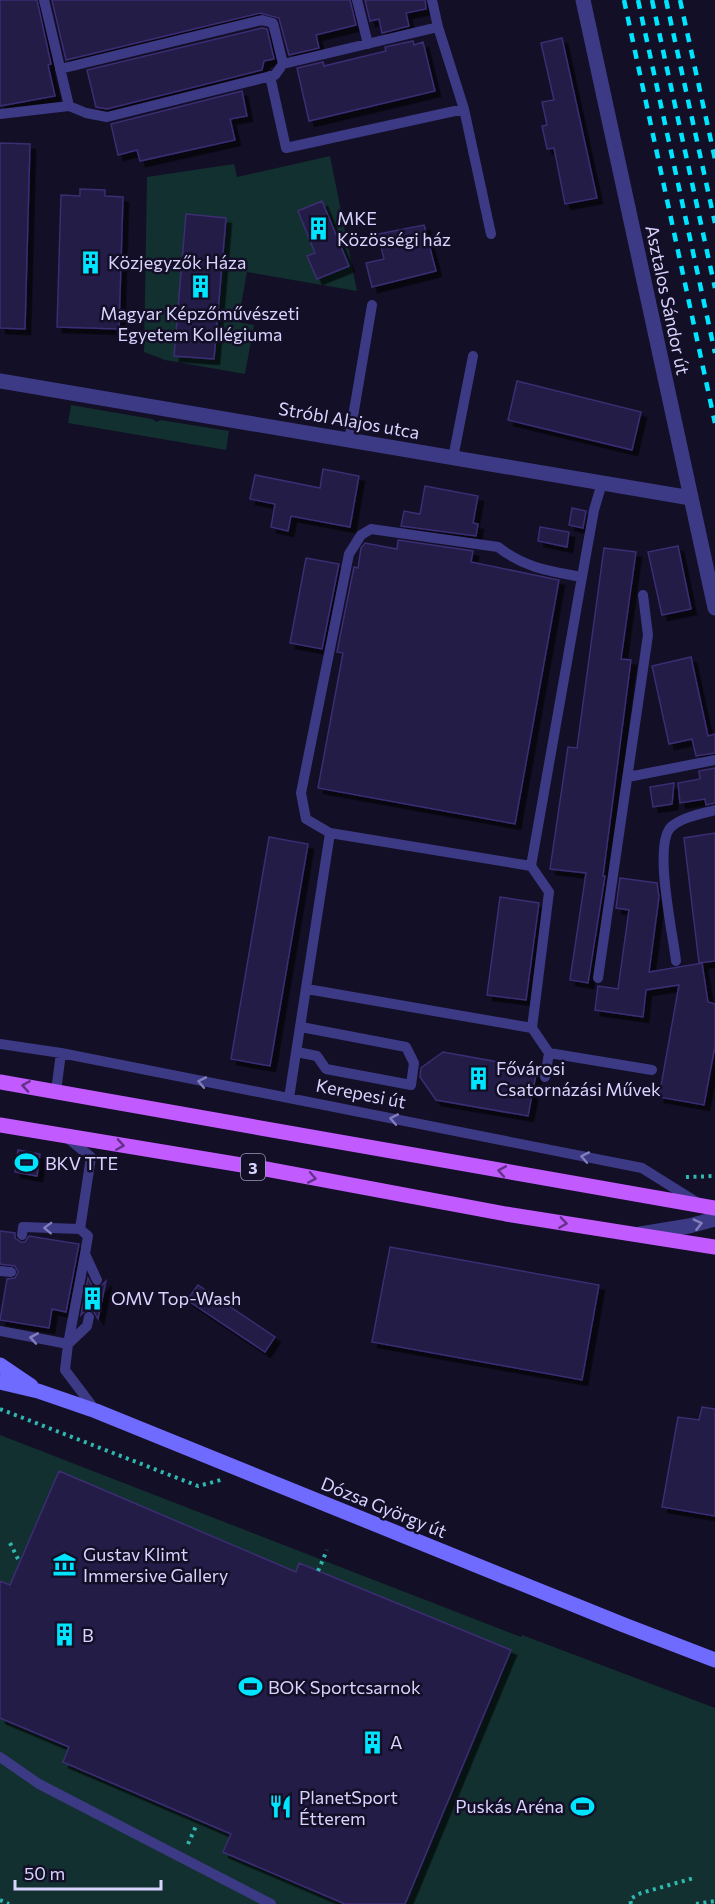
<svg xmlns="http://www.w3.org/2000/svg" width="715" height="1904" font-family="Commissioner,sans-serif">
  <defs>
    <filter id="shadow"><feDropShadow dx="5.5" dy="5.5" stdDeviation="0" flood-color="#0009"/></filter>
  </defs>
  <rect width="100%" height="100%" fill="#130f26"/>
  <!-- green -->
  <path fill="#12302f" d="M 330,156 L 357,291 L 247,272 L 238,322 L 254,325 L 245,374 L 165,360 L 144,352 L 147,177 L 234,164 L 237,177 Z
    M 71,405 L 152,419 L 157,422 L 160,420 L 229,431 L 226,450 L 68,423 Z
    M 0,1435 L 521,1637 L 522,1635 L 715,1708 L 715,1904 L 0,1904 Z"/>
  <!-- building -->
  <path fill="#241b47" stroke="#3b2d73" stroke-width="1.5" filter="url(#shadow)" d="M 0,0 L 37,0 L 51,64 L 48,65 L 55,96 L 0,106 Z
    M 52,0 L 350,0 L 356,25 L 316,35 L 319,48 L 289,55 L 279,18 L 260,13 L 66,60 Z
    M 365,0 L 425,0 L 426,9 L 406,13 L 409,26 L 382,33 L 379,19 L 370,21 Z
    M 262,28 L 267,29 L 274,59 L 264,61 L 262,70 L 107,109 L 96,107 L 87,70 Z
    M 562,38 L 597,198 L 565,204 L 554,148 L 547,149 L 542,126 L 547,125 L 542,102 L 554,100 L 541,43 Z
    M 413,41 L 414,45 L 423,42 L 435,91 L 309,121 L 297,68 L 323,62 L 324,66 L 386,51 L 385,47 Z
    M 242,91 L 247,116 L 230,119 L 235,140 L 140,161 L 137,150 L 118,155 L 111,124 Z
    M 0,143 L 30,144 L 25,329 L 0,328 Z
    M 80,189 L 105,190 L 105,196 L 123,197 L 119,329 L 57,327 L 61,195 L 80,196 Z
    M 322,201 L 349,266 L 317,279 L 307,256 L 315,253 L 298,211 Z
    M 186,214 L 226,218 L 214,359 L 174,356 Z
    M 424,225 L 436,271 L 372,287 L 366,263 L 384,259 L 378,234 Z
    M 517,381 L 641,412 L 632,450 L 508,420 Z
    M 323,469 L 359,476 L 350,527 L 291,516 L 288,531 L 271,527 L 275,504 L 250,499 L 255,475 L 320,488 Z
    M 425,486 L 478,496 L 473,523 L 478,524 L 476,536 L 401,526 L 404,511 L 420,514 Z
    M 572,508 L 586,511 L 583,528 L 569,525 Z
    M 540,527 L 569,532 L 567,547 L 538,541 Z
    M 398,540 L 473,551 L 471,562 L 559,580 L 515,824 L 318,788 L 343,653 L 337,652 L 354,567 L 358,568 L 361,548 L 365,543 L 397,549 Z
    M 678,546 L 691,609 L 662,615 L 648,552 Z
    M 604,548 L 636,552 L 621,659 L 631,660 L 603,876 L 605,876 L 588,983 L 570,980 L 586,873 L 550,869 L 568,747 L 577,748 Z
    M 306,558 L 339,564 L 322,649 L 290,643 Z
    M 691,657 L 708,736 L 715,734 L 715,753 L 696,756 L 692,739 L 669,744 L 652,666 Z
    M 715,768 L 715,803 L 706,805 L 705,799 L 680,803 L 678,783 L 700,779 L 699,771 Z
    M 674,783 L 672,804 L 653,807 L 650,787 Z
    M 715,833 L 715,961 L 699,963 L 684,838 Z
    M 269,837 L 308,844 L 270,1066 L 231,1059 Z
    M 620,878 L 657,883 L 659,897 L 649,972 L 702,963 L 708,1002 L 715,1004 L 715,1046 L 704,1105 L 659,1097 L 679,985 L 646,990 L 643,1017 L 595,1010 L 598,986 L 618,989 L 629,910 L 616,908 Z
    M 500,897 L 539,903 L 526,1000 L 487,995 Z
    M 443,1052 L 537,1069 L 528,1116 L 436,1100 L 420,1077 L 421,1068 Z
    M 18,1150 L 40,1154 L 37,1176 L 15,1172 Z
    M 0,1231 L 15,1233 L 15,1238 L 21,1242 L 25,1242 L 29,1236 L 79,1244 L 66,1312 L 52,1309 L 49,1328 L 0,1320 L 7,1279 L 15,1278 L 18,1272 L 15,1266 L 0,1264 Z
    M 390,1247 L 599,1285 L 582,1380 L 372,1342 Z
    M 88,1278 L 92,1286 L 96,1287 L 101,1286 L 106,1281 L 98,1319 L 94,1312 L 90,1310 L 86,1310 L 81,1315 Z
    M 198,1285 L 275,1337 L 265,1352 L 187,1300 Z
    M 702,1407 L 715,1409 L 715,1516 L 662,1507 L 678,1417 L 699,1420 Z
    M 59,1471 L 296,1572 L 299,1563 L 511,1650 L 405,1904 L 345,1904 L 223,1852 L 231,1834 L 63,1762 L 69,1747 L 0,1718 L 0,1581 L 10,1585 Z"/>
  <g fill="none" stroke-linecap="round" stroke-linejoin="round">
    <!-- path -->
    <path stroke="#2fb8b0" stroke-width="4" stroke-dasharray="3 4.5" stroke-linecap="butt" d="M 686,1177 L 715,1176
      M 0,1409 L 198,1486 L 221,1480
      M 10,1543 L 18,1559
      M 318,1571 L 327,1550
      M 188,1844 L 196,1826
      M 0,1900 L 9,1904
      M 631,1904 L 630,1899 L 641,1893 L 694,1878
      M 696,1904 L 715,1901"/>
    <!-- service -->
    <path stroke="#3d3a85" stroke-width="10" d="M 44,0 L 69,106
      M 357,0 L 368,44
      M 438,27 L 464,109 L 491,234
      M 60,69 L 262,20 L 273,23 L 283,64
      M 270,76 L 286,148 L 464,109
      M 0,114 L 69,106 L 86,113 L 107,117 L 275,75 L 283,64 L 438,27 L 432,0
      M 349,440 L 372,305
      M 453,458 L 473,356
      M 582,577 C 549,571 525,568 498,547 L 371,529 L 361,535 L 349,554 L 301,793 L 306,819 L 330,833 L 531,866 L 582,577 L 594,510 L 602,483
      M 628,777 L 715,760
      M 531,866 L 549,892 L 532,1028 L 549,1053 L 652,1070
      M 676,961 C 673,934 653,845 671,827 C 682,817 701,814 715,810
      M 598,978 L 648,635 L 643,595
      M 307,989 L 532,1028
      M 0,1044 L 61,1053 L 642,1168 L 698,1203
      M 297,1052 L 317,1056 L 326,1069 L 411,1085 L 414,1063 L 406,1047 L 301,1027
      M 545,1077 L 549,1053
      M 56,1091 L 61,1053
      M 289,1098 L 330,833
      M 65,1136 L 91,1157 L 80,1229
      M 22,1235 L 23,1227 L 80,1229 L 88,1236 L 85,1254 L 97,1280
      M 85,1254 L 68,1344 L 65,1370 L 96,1411
      M 0,1271 L 11,1272
      M 0,1331 L 68,1344 L 87,1326 L 89,1317
      M 0,1757 L 39,1784 L 271,1904"/>
    <!-- minor -->
    <path stroke="#3d3a85" stroke-width="15" d="M 583,0 L 715,608
      M 0,381 L 691,498
      M 640,1234 L 689,1226 L 715,1219"/>
    <!-- secondary -->
    <path stroke="#6f6bff" stroke-width="15" d="M 0,1365 L 31,1386
      M 0,1382 L 38,1391 L 96,1411 L 624,1625 L 715,1660"/>
    <!-- primary -->
    <path stroke="#c25bff" stroke-width="15" d="M 0,1082 L 715,1208
      M 0,1125 L 266,1169 L 506,1214 L 715,1247"/>
    <!-- rail -->
    <path stroke="#00e5ff" stroke-width="4.5" stroke-dasharray="9 8" stroke-linecap="butt" d="M 624,0 L 715,423
      M 638,0 L 715,353
      M 652,0 L 715,288
      M 666,0 L 715,223
      M 680,0 L 715,159"/>
  </g>
  <!-- one-way arrows -->
  <defs><path id="oneway-chevron" d="M-2-3.5L2.5 0L-2 3.5" fill="none" stroke-width="1.6" stroke-linecap="round" stroke-linejoin="round" transform="scale(1.5)"/></defs>
  <g stroke="#837fbc">
    <use href="#oneway-chevron" transform="translate(202 1082) rotate(-169)"/>
    <use href="#oneway-chevron" transform="translate(394 1119) rotate(-169)"/>
    <use href="#oneway-chevron" transform="translate(585 1157) rotate(-169)"/>
    <use href="#oneway-chevron" transform="translate(698 1224) rotate(-14)"/>
    <use href="#oneway-chevron" transform="translate(48 1228) rotate(-178)"/>
    <use href="#oneway-chevron" transform="translate(34 1338) rotate(-170)"/>
  </g>
  <g stroke="#623188">
    <use href="#oneway-chevron" transform="translate(26 1086) rotate(-171)"/>
    <use href="#oneway-chevron" transform="translate(120 1145) rotate(9)"/>
    <use href="#oneway-chevron" transform="translate(502 1171) rotate(-170)"/>
    <use href="#oneway-chevron" transform="translate(312 1178) rotate(11)"/>
    <use href="#oneway-chevron" transform="translate(563 1223) rotate(8)"/>
  </g>
  <!-- icons -->
  <defs>
    <symbol id="building-bare" viewBox="-9 -9 18 18"><path d="M-4-6H4V6H1V3H-1V6H-4ZM-2.5-4.3h1.7v1.8h-1.7ZM.8-4.3h1.7v1.8H.8ZM-2.5-1h1.7V.8h-1.7ZM.8-1h1.7V.8H.8Z" fill="#00e5ff" stroke="#130f26" stroke-width="2.5" paint-order="stroke"/></symbol>
    <symbol id="stadium-bare" viewBox="-9 -9 18 18"><path d="M0-5a6.5 5 0 1 0 0 10a6.5 5 0 1 0 0-10ZM-3.5-1.8h7v3.6h-7Z" fill="#00e5ff" stroke="#130f26" stroke-width="2.5" paint-order="stroke"/></symbol>
    <symbol id="museum-bare" viewBox="-9 -9 18 18"><path d="M0-6L6-3V-2H-6V-3ZM-5-1h2V3h-2ZM-1-1h2V3h-2ZM3-1h2V3H3ZM-6 4H6V6H-6Z" fill="#00e5ff" stroke="#130f26" stroke-width="2.5" paint-order="stroke"/></symbol>
    <symbol id="restaurant-bare" viewBox="-9 -9 18 18"><path d="M-5-6h1v4h1v-4h1v4h1v-4h1v5L-1.5 .5V6h-2V.5L-5-1ZM5-6V6H3V1.5H1.5Q1.5-4 5-6Z" fill="#00e5ff" stroke="#130f26" stroke-width="2.5" paint-order="stroke"/></symbol>
  </defs>
  <g fill-rule="evenodd">
    <use href="#building-bare" x="302" y="212" width="33" height="33"/>
    <use href="#building-bare" x="74" y="246" width="33" height="33"/>
    <use href="#building-bare" x="184" y="270" width="33" height="33"/>
    <use href="#building-bare" x="462" y="1062" width="33" height="33"/>
    <use href="#stadium-bare" x="10" y="1146" width="33" height="33"/>
    <use href="#building-bare" x="76" y="1282" width="33" height="33"/>
    <use href="#museum-bare" x="48" y="1548" width="33" height="33"/>
    <use href="#building-bare" x="48" y="1618" width="33" height="33"/>
    <use href="#stadium-bare" x="234" y="1670" width="33" height="33"/>
    <use href="#building-bare" x="356" y="1726" width="33" height="33"/>
    <use href="#stadium-bare" x="566" y="1790" width="33" height="33"/>
    <use href="#restaurant-bare" x="264" y="1790" width="33" height="33"/>
  </g>
  <g text-anchor="middle" dominant-baseline="central" stroke-width="5" stroke-linejoin="round" paint-order="stroke">
    <!-- shield labels -->
    <rect fill="#130f26" stroke="#9e99be" stroke-width="1.5" x="241" y="1154" width="24" height="26" rx="4.5"/>
    <g font-size="16" font-weight="bold" fill="#d9d4ff">
      <text x="253" y="1167">3</text>
    </g>
    <!-- poi labels -->
    <g font-size="18" fill="#d9d4ff" stroke="#130f26" text-anchor="start">
      <text x="337" y="218">MKE<tspan x="337" dy="21">Közösségi ház</tspan></text>
      <text x="108" y="262">Közjegyzők Háza</text>
      <text x="200" y="313" text-anchor="middle">Magyar Képzőművészeti<tspan x="200" dy="21">Egyetem Kollégiuma</tspan></text>
      <text x="496" y="1068">Fővárosi<tspan x="496" dy="21">Csatornázási Művek</tspan></text>
      <text x="45" y="1163">BKV TTE</text>
      <text x="111" y="1298">OMV Top-Wash</text>
      <text x="83" y="1554">Gustav Klimt<tspan x="83" dy="21">Immersive Gallery</tspan></text>
      <text x="82" y="1635">B</text>
      <text x="268" y="1687">BOK Sportcsarnok</text>
      <text x="390" y="1742">A</text>
      <text x="299" y="1797">PlanetSport<tspan x="299" dy="21">Étterem</tspan></text>
      <text x="564" y="1806" text-anchor="end">Puskás Aréna</text>
    </g>
    <!-- street labels -->
    <g font-size="18" fill="#d9d4ff" stroke="#130f26">
      <text transform="translate(668 300) rotate(78)">Asztalos Sándor út</text>
      <text transform="translate(349 420) rotate(10)">Stróbl Alajos utca</text>
      <text transform="translate(361 1093) rotate(11)">Kerepesi út</text>
      <text transform="translate(384 1507) rotate(22)">Dózsa György út</text>
    </g>
  </g>
  <!-- scale -->
  <path d="M15 1880v9h146v-9" fill="none" stroke="#d9d4ff" stroke-width="3"/>
  <text x="24" y="1880" font-size="18" fill="#d9d4ff" stroke="#130f26" stroke-width="4.5" paint-order="stroke">50 m</text>
</svg>
